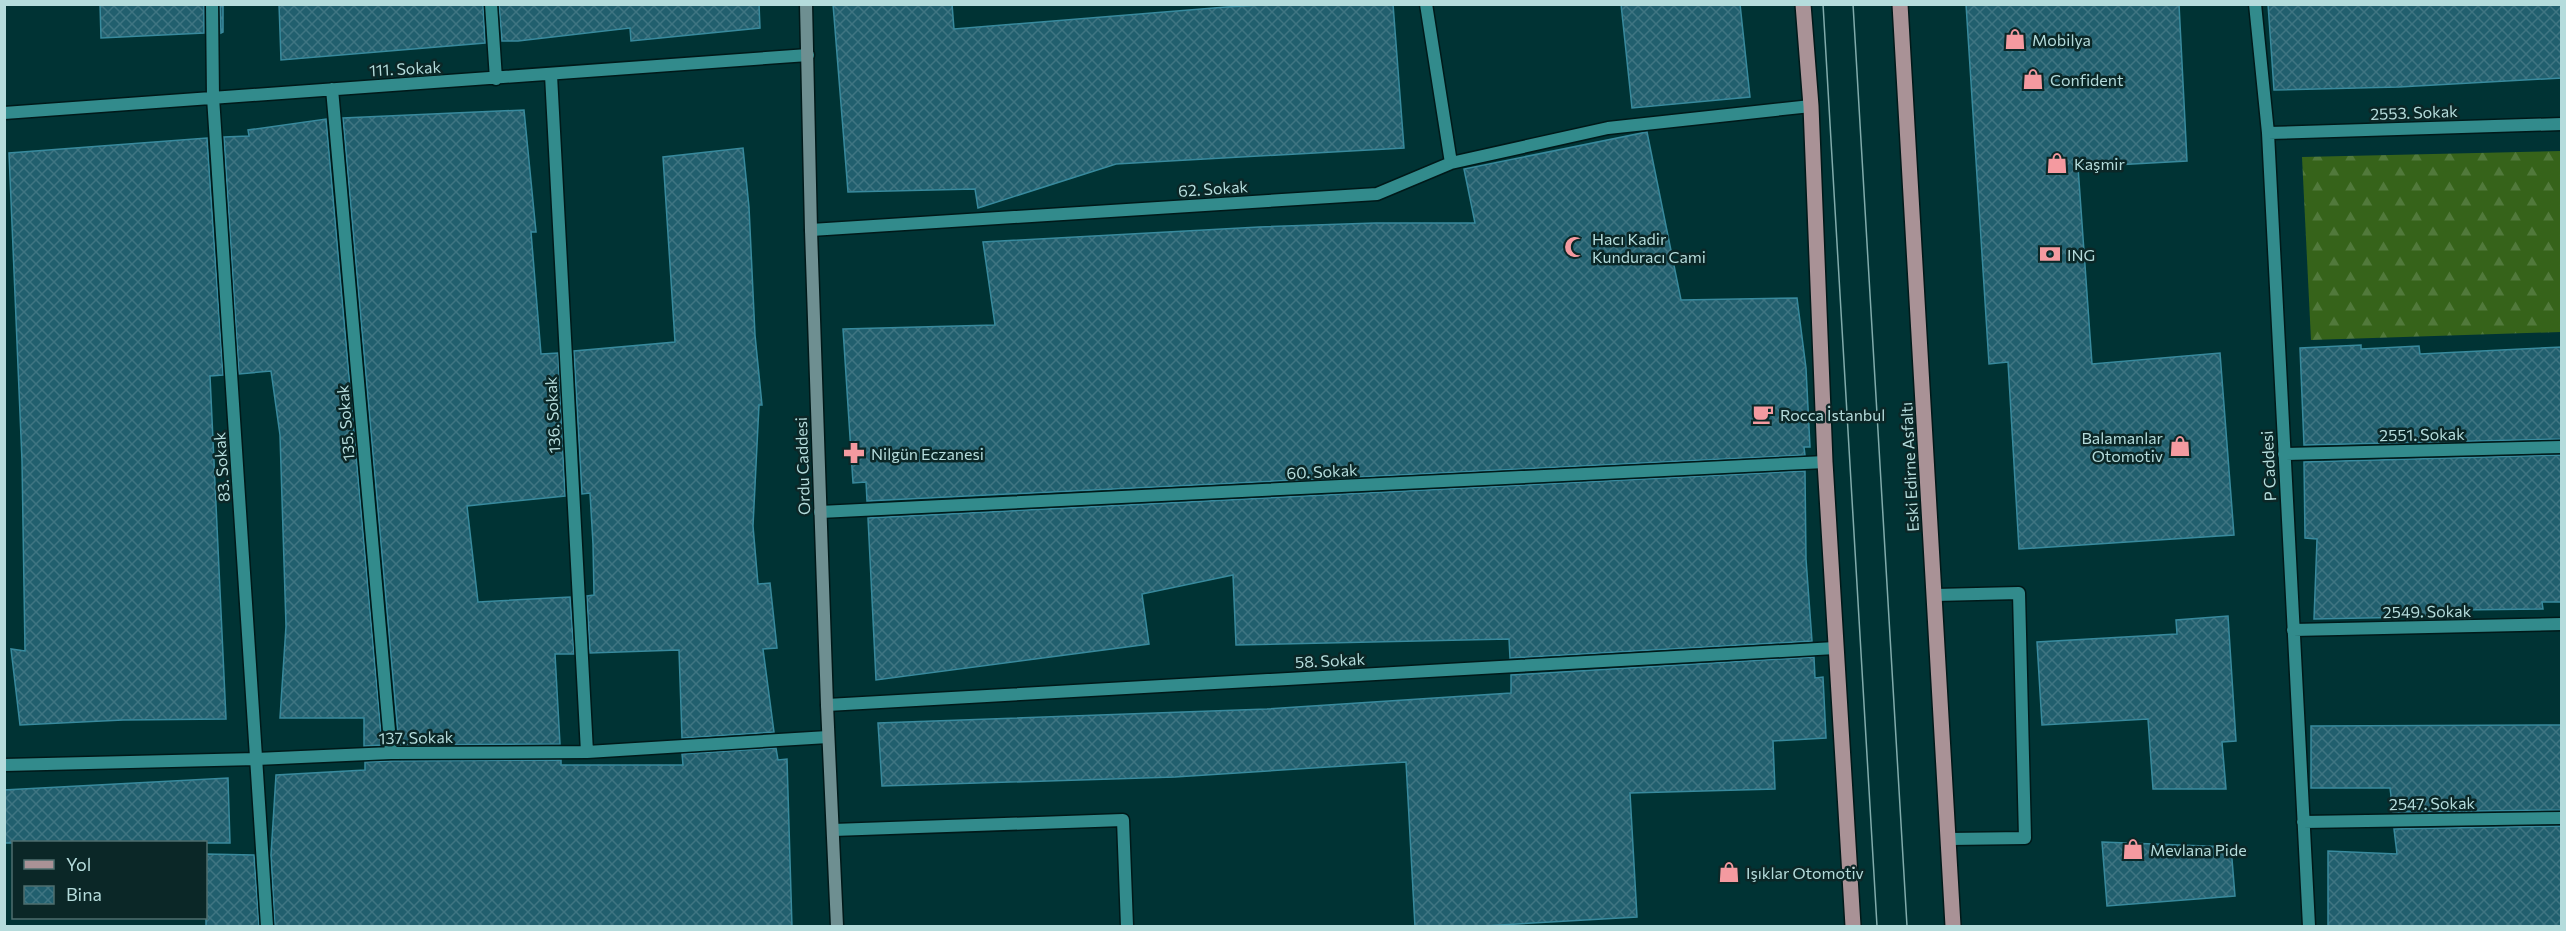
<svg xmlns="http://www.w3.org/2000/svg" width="2566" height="931" font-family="Commissioner,sans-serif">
  <defs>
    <pattern id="forest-firs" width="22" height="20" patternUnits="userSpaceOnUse" patternTransform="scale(1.5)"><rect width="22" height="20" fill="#36631a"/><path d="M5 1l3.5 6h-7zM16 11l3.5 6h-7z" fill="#51793b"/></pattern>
    <pattern id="building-cross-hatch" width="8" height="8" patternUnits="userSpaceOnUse" patternTransform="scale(1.5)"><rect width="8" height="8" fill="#215f6e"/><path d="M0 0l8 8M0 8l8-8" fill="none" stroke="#3f7582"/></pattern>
  </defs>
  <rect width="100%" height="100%" fill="#003334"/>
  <!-- forest -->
  <path fill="url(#forest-firs)" d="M 2561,151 L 2561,332 L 2311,340 L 2302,157 Z"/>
  <!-- building -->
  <path fill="url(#building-cross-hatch)" stroke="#388a9d" stroke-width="1.5" d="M 100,4 L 204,4 L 204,33 L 101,38 Z
    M 220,4 L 223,4 L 223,32 L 221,33 Z
    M 279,4 L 483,4 L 485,43 L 281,60 Z
    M 499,4 L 759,4 L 760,28 L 631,41 L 630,28 L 518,41 L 502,41 Z
    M 833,4 L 952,4 L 954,29 L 1226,7 L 1279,4 L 1393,4 L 1404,148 L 1116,164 L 978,208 L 975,189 L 848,192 Z
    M 1621,4 L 1740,4 L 1750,97 L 1632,108 Z
    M 1966,4 L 2179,4 L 2187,161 L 2078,167 L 2092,364 L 2220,353 L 2234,535 L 2019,549 L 2008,362 L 1989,364 Z
    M 2268,4 L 2562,4 L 2562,78 L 2399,87 L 2274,90 Z
    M 524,110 L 536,232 L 531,232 L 541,354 L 558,353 L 565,496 L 467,506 L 478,602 L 570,597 L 574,654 L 555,654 L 560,744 L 399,745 L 343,118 Z
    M 326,119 L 382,745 L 364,746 L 364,718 L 280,718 L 286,626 L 280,435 L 271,371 L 239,374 L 224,137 L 249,136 L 248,130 Z
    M 1647,132 L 1681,300 L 1797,298 L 1806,368 L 1810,447 L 1804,447 L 1805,455 L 867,501 L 866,482 L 853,483 L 843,329 L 995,325 L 983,242 L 1259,227 L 1375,223 L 1475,223 L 1464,169 Z
    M 207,138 L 223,375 L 210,376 L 226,719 L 123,720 L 20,725 L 11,649 L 25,651 L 22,461 L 9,153 Z
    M 743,148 L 749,207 L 755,335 L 762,405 L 759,405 L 753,526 L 758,584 L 770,583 L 777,648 L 763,649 L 774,732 L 682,738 L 679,650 L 590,653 L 587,596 L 594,595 L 593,544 L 590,493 L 582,494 L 574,351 L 675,342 L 663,157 Z
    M 2361,345 L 2361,349 L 2419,346 L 2420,354 L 2562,347 L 2562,439 L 2304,445 L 2300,348 Z
    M 2562,455 L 2562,602 L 2542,602 L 2543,609 L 2456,610 L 2416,617 L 2314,619 L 2317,539 L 2305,538 L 2304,462 Z
    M 1805,471 L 1806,559 L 1812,641 L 1510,658 L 1509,639 L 1236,645 L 1233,575 L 1142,594 L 1149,644 L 876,680 L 868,518 Z
    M 2228,616 L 2236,741 L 2222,742 L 2226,789 L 2153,789 L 2148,719 L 2042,725 L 2037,642 L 2177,634 L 2176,620 Z
    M 1814,657 L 1815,678 L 1823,677 L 1826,738 L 1773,741 L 1775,789 L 1630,793 L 1637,917 L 1466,927 L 1415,927 L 1406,762 L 1175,777 L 882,786 L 878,723 L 1267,709 L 1511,693 L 1511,675 Z
    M 2562,725 L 2562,810 L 2393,812 L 2390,788 L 2311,788 L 2311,726 Z
    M 776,748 L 778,760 L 787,759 L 792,927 L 275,927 L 271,855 L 276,775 L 365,770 L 365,762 L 391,761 L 561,760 L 561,765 L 683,765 L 682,754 Z
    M 228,778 L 230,843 L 4,843 L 4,790 Z
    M 2562,826 L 2562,927 L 2328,927 L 2328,851 L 2397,854 L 2394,829 Z
    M 2102,842 L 2231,847 L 2235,896 L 2107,906 Z
    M 206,854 L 254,855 L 259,927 L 206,927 Z"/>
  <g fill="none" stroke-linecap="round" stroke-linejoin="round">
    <defs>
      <path id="lane" d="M 1935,595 L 2019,593 L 2025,838 L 1949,839"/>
      <path id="street" d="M 212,4 L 213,97 L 267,926
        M 491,4 L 496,79
        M 2255,4 L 2268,133 L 2309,926
        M 551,75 L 587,752
        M 332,89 L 391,753
        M 4,113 C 272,92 540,76 808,55
        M 2268,133 L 2562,124
        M 1451,163 L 1608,128 L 1811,106
        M 811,230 L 1377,194 L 1451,163 L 1426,4
        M 2284,454 L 2562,447
        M 820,512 L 1825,462
        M 2293,630 L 2562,624
        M 827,705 L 1835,648
        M 4,765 L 256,759 L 391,753 L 587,752 L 828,737
        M 2303,822 L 2562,818
        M 833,830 L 1123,820 L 1127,926"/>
      <path id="secondary" d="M 806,4 L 811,230 L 827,705 L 837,926"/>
      <path id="primary" d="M 1803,4 L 1811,106 L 1825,462 L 1853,926
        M 1900,4 L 1953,926"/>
    </defs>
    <!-- lane casing -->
    <use href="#lane" stroke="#001919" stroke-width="15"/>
    <!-- street casing -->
    <use href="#street" stroke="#001919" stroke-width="15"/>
    <!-- secondary casing -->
    <use href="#secondary" stroke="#001919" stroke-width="15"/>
    <!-- primary casing -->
    <use href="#primary" stroke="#001919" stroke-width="18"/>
    <!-- lane -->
    <use href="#lane" stroke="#328b8c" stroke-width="12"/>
    <!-- street -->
    <use href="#street" stroke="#328b8c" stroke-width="12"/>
    <!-- secondary -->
    <use href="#secondary" stroke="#6e8f91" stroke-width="12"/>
    <!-- primary -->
    <use href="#primary" stroke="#a99296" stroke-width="15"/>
    <!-- tram -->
    <path stroke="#81acac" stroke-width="1.5" d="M 1823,4 L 1877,926
      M 1853,4 L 1907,926"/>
  </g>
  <!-- icons -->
  <defs>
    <symbol id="shop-bare" viewBox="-9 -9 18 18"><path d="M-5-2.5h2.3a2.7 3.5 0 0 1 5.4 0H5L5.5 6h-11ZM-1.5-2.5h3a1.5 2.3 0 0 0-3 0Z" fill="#f49aa0" stroke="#0b2727" stroke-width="2.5" paint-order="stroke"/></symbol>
    <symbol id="mosque-bare" viewBox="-9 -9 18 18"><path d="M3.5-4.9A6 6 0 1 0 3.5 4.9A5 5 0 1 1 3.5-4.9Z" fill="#f49aa0" stroke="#0b2727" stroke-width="2.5" paint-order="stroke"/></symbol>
    <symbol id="bank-bare" viewBox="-9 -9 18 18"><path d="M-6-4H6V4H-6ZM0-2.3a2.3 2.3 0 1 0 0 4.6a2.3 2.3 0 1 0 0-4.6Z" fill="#f49aa0" stroke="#0b2727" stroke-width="2.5" paint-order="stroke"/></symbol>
    <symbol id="cafe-bare" viewBox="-9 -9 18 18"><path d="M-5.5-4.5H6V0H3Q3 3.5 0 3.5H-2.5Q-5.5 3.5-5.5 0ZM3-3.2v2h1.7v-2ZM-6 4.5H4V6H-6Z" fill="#f49aa0" stroke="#0b2727" stroke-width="2.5" paint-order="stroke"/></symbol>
    <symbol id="pharmacy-bare" viewBox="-9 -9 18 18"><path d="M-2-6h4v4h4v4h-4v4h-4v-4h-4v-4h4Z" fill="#f49aa0" stroke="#0b2727" stroke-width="2.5" paint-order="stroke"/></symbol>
  </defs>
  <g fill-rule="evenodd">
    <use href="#shop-bare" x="2000" y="24" width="30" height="30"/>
    <use href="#shop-bare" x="2018" y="64" width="30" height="30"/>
    <use href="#shop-bare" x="2042" y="148" width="30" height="30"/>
    <use href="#mosque-bare" x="1560" y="232" width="30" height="30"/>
    <use href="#bank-bare" x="2035" y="239" width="30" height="30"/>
    <use href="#cafe-bare" x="1748" y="399" width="30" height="30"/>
    <use href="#shop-bare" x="2165" y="431" width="30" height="30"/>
    <use href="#pharmacy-bare" x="839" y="438" width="30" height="30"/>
    <use href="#shop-bare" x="2118" y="834" width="30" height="30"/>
    <use href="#shop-bare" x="1714" y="857" width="30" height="30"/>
  </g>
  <g text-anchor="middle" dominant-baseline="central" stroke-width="5" stroke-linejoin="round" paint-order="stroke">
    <!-- poi labels -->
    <g font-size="16" fill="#b5dcdc" stroke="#0b2727" text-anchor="start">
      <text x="2032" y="39">Mobilya</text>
      <text x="2050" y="79">Confident</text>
      <text x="2074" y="163">Kaşmir</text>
      <text x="1592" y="238">Hacı Kadir<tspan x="1592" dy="18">Kunduracı Cami</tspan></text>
      <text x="2067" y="254">ING</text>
      <text x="1780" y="414">Rocca İstanbul</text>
      <text x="2163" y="437" text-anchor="end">Balamanlar<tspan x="2163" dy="18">Otomotiv</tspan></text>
      <text x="871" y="453">Nilgün Eczanesi</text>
      <text x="2150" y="849">Mevlana Pide</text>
      <text x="1746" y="872">Işıklar Otomotiv</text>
    </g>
    <!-- street labels -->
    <g font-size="16" fill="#b5dcdc" stroke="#0b2727">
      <text transform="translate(405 68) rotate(-3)">111. Sokak</text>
      <text transform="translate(2414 112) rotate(-2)">2553. Sokak</text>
      <text transform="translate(1213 188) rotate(-4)">62. Sokak</text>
      <text transform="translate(552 415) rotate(-93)">136. Sokak</text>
      <text transform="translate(345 423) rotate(-95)">135. Sokak</text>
      <text transform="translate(2422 434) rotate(-1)">2551. Sokak</text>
      <text transform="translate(802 466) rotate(-92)">Ordu Caddesi</text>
      <text transform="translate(2268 466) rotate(-93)">P Caddesi</text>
      <text transform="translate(221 467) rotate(-94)">83. Sokak</text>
      <text transform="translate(1909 467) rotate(-93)">Eski Edirne Asfaltı</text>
      <text transform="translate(1322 471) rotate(-3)">60. Sokak</text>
      <text transform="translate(2427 611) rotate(-1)">2549. Sokak</text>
      <text transform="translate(1330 660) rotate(-3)">58. Sokak</text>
      <text transform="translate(416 737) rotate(-1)">137. Sokak</text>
      <text transform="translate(2432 803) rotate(-1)">2547. Sokak</text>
    </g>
  </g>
  <!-- border -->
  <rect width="2566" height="931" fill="none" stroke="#b5dcdc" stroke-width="12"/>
  <!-- legend -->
  <rect x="12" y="841" width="195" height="78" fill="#0b2727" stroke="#4f6f6f" stroke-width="1.5"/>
  <rect x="24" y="860" width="30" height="9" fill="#a99296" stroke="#4f6f6f" stroke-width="1.5"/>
  <text x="66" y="871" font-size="18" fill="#b5dcdc">Yol</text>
  <rect x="24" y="886" width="30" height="18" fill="url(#building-cross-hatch)" stroke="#4f6f6f" stroke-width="1.5"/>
  <text x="66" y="901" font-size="18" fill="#b5dcdc">Bina</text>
</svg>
